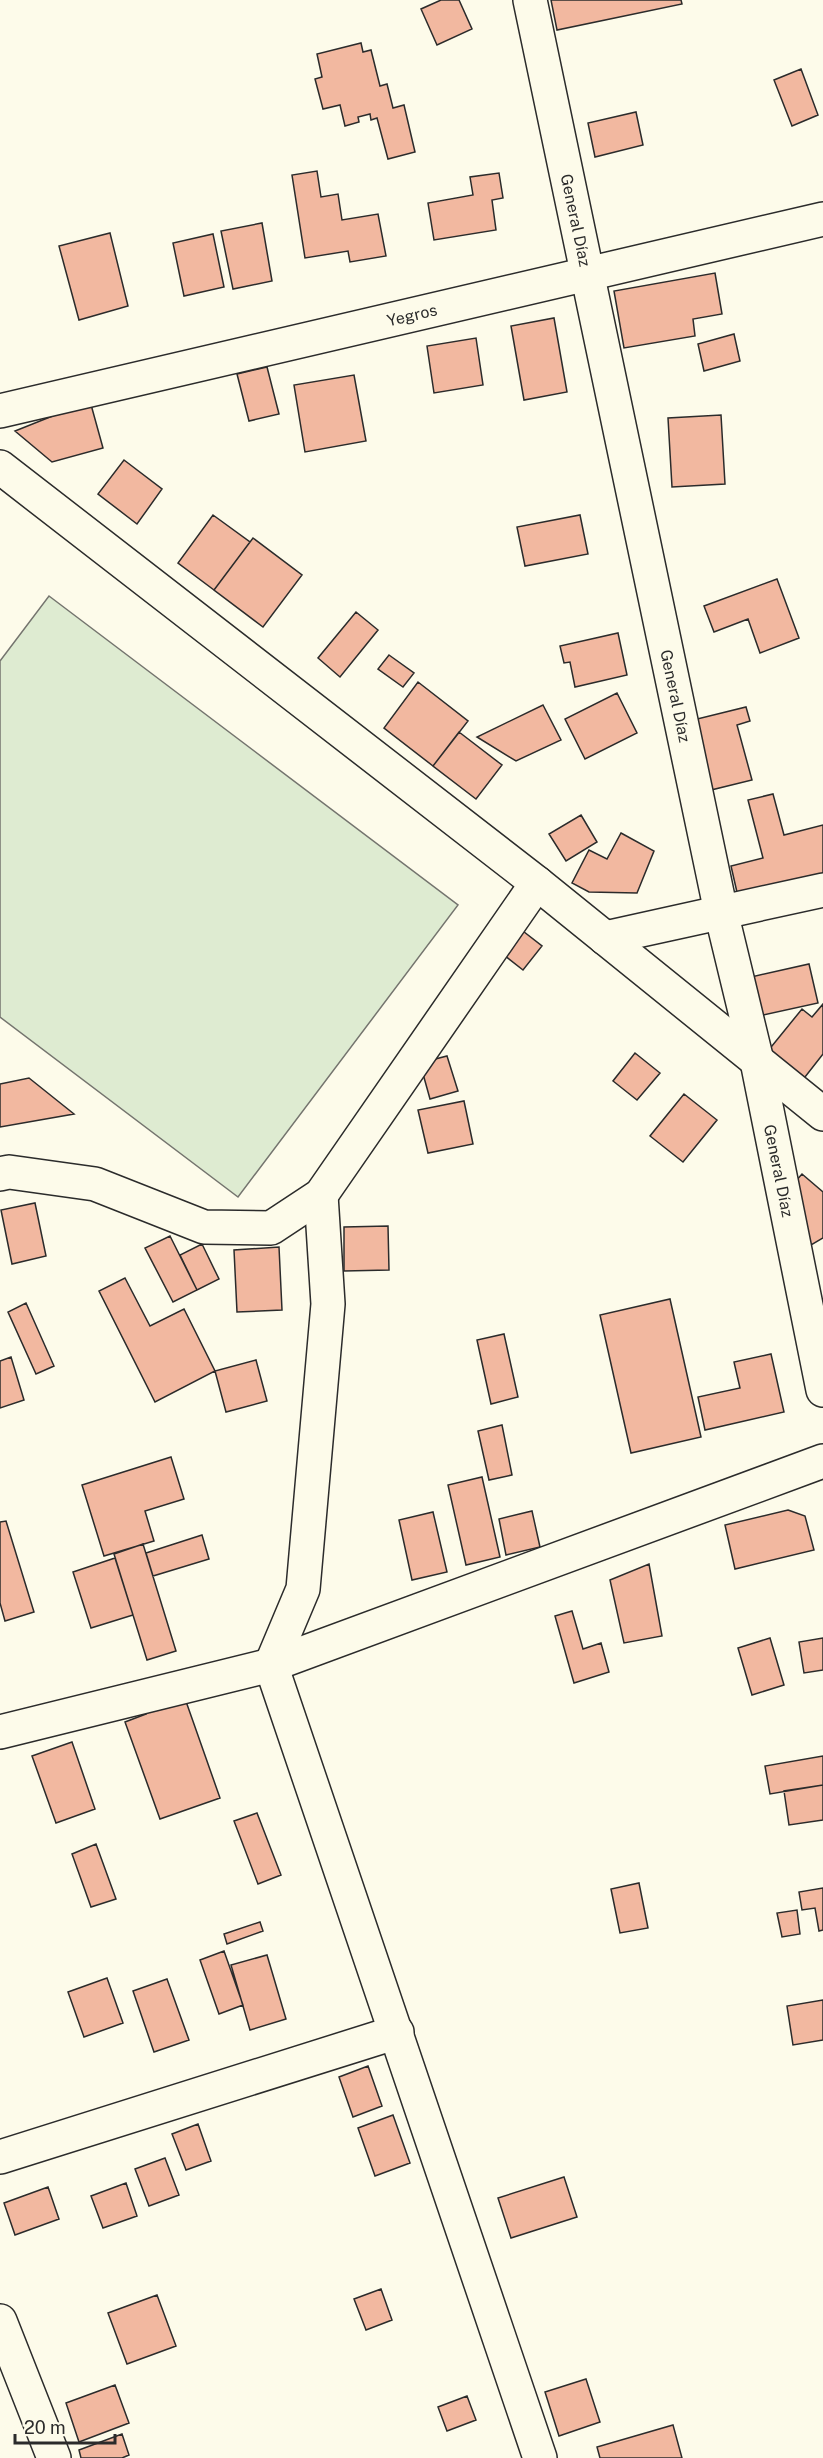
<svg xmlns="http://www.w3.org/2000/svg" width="823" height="2458" font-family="'Public Sans',sans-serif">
  <rect width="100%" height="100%" fill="#fdfbea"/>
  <!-- green -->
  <path fill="#deebd1" stroke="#74746e" stroke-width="1.5" d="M 49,596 L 458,905 L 238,1197 L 0,1017 L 0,661 Z"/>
  <!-- building -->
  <path fill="#f2b8a0" stroke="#2b2b2b" stroke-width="1.5" d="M 441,0 L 459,0 L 472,29 L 437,45 L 421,9 Z
    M 551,0 L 681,0 L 682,4 L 557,30 Z
    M 361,43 L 363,52 L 371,50 L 380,86 L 387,84 L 393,108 L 404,105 L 415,152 L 388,159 L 377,118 L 371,120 L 370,114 L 358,117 L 359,122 L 345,126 L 340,105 L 323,109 L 315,79 L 322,77 L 317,54 Z
    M 801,69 L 818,115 L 792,126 L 774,80 Z
    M 636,112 L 643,145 L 595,157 L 588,123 Z
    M 317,171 L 321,197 L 338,194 L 342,220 L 378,214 L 386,256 L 350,262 L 348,251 L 305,258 L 292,175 Z
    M 499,173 L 503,198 L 492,200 L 496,230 L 434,240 L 428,203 L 473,195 L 470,177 Z
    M 262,223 L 272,281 L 233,289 L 221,231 Z
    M 110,233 L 128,306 L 79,320 L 59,246 Z
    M 213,234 L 224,287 L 184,296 L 173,243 Z
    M 715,273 L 722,314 L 693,319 L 695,336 L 624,348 L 614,291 Z
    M 554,318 L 567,392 L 524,400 L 511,326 Z
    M 734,334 L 740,361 L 704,371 L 698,344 Z
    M 476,338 L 483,385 L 434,393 L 427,346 Z
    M 267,367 L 279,414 L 249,421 L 237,374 Z
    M 354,375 L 366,441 L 305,452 L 294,385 Z
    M 90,401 L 103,448 L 52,462 L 15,431 Z
    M 721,415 L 725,484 L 672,487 L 668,418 Z
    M 124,460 L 162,489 L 137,524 L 98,494 Z
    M 213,515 L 250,542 L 214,590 L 178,563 Z
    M 580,515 L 588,554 L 525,566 L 517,527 Z
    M 253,538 L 302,575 L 263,627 L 214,590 Z
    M 777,579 L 799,638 L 760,653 L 748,619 L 714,632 L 704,606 Z
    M 356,612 L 378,630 L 340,677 L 318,658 Z
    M 618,633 L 627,675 L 575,687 L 570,662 L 564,663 L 560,646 Z
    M 389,655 L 414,673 L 403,687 L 378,669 Z
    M 418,682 L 468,721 L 433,766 L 384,728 Z
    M 617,693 L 637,733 L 585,759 L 565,719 Z
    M 543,705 L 561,740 L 516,761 L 477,737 Z
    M 746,707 L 750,721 L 737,725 L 752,780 L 711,790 L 693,720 Z
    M 459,732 L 502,765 L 476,799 L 433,766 Z
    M 773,794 L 784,835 L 823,825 L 823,881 L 739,901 L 731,866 L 763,858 L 748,800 Z
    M 581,815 L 597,842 L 566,861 L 549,834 Z
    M 621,833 L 654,851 L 637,893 L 589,892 L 572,883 L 589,850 L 607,859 Z
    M 519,928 L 542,946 L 523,970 L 500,952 Z
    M 809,964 L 818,1003 L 759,1016 L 751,977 Z
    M 823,1004 L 823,1054 L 798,1086 L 763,1057 L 802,1009 L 812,1017 Z
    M 635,1053 L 660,1073 L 637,1100 L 613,1081 Z
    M 447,1056 L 458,1091 L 430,1099 L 420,1063 Z
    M 29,1078 L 74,1114 L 0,1127 L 0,1084 Z
    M 684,1094 L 717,1120 L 683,1162 L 650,1136 Z
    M 464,1101 L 473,1144 L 428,1153 L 418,1110 Z
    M 802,1174 L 823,1192 L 823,1238 L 806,1248 L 787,1191 Z
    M 35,1203 L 46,1256 L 12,1264 L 1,1210 Z
    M 388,1226 L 389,1270 L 344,1271 L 344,1227 Z
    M 170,1236 L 197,1290 L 173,1302 L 145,1248 Z
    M 202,1244 L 219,1279 L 197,1290 L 180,1255 Z
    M 279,1247 L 282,1310 L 237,1312 L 234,1250 Z
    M 125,1278 L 150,1326 L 184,1309 L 215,1371 L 155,1402 L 99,1291 Z
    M 670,1299 L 701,1437 L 631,1453 L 600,1315 Z
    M 26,1303 L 54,1366 L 36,1374 L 8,1312 Z
    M 504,1334 L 518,1397 L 491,1404 L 477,1340 Z
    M 771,1354 L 784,1412 L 705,1430 L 698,1397 L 740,1388 L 734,1362 Z
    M 11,1357 L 24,1400 L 0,1408 L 0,1361 Z
    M 256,1360 L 267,1401 L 226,1412 L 215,1371 Z
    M 502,1425 L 512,1475 L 489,1480 L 478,1431 Z
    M 171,1457 L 184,1499 L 145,1511 L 154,1541 L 104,1556 L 82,1485 Z
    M 482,1477 L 500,1557 L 466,1565 L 448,1485 Z
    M 788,1510 L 805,1516 L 814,1550 L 735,1569 L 725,1525 Z
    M 532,1511 L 540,1547 L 506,1555 L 499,1519 Z
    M 433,1512 L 447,1572 L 412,1580 L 399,1520 Z
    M 6,1521 L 34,1612 L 5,1621 L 0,1603 L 0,1522 Z
    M 202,1535 L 209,1559 L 153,1576 L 146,1553 Z
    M 143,1544 L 176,1651 L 147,1660 L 114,1554 Z
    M 115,1558 L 133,1615 L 91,1628 L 73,1572 Z
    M 649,1564 L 662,1636 L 624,1643 L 610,1580 Z
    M 572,1611 L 583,1649 L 601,1643 L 609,1672 L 574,1683 L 555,1616 Z
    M 770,1638 L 784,1685 L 752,1695 L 738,1648 Z
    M 823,1638 L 823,1670 L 804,1673 L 799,1642 Z
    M 182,1690 L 220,1798 L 160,1819 L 125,1722 L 146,1714 L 143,1704 Z
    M 72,1742 L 95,1809 L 56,1823 L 32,1756 Z
    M 823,1756 L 823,1785 L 770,1794 L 765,1766 Z
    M 823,1785 L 823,1820 L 789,1825 L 784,1791 Z
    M 257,1813 L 281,1875 L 258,1884 L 234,1821 Z
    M 96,1844 L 116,1899 L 91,1907 L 72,1854 Z
    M 639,1883 L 648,1928 L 620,1933 L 611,1889 Z
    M 823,1888 L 823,1930 L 819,1931 L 815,1908 L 802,1910 L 799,1892 Z
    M 797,1910 L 800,1934 L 782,1937 L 777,1913 Z
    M 260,1922 L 263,1931 L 227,1944 L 224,1934 Z
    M 224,1951 L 243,2005 L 219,2014 L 200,1960 Z
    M 267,1955 L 286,2019 L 250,2030 L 231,1965 Z
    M 107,1978 L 123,2023 L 84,2037 L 68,1992 Z
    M 167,1979 L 189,2040 L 154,2052 L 133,1991 Z
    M 823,2000 L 823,2040 L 793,2045 L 787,2006 Z
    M 368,2066 L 382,2106 L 353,2117 L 339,2077 Z
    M 393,2115 L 410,2163 L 375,2176 L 358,2128 Z
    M 198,2124 L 211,2161 L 186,2170 L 172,2134 Z
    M 165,2158 L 179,2195 L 149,2206 L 135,2169 Z
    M 564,2177 L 577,2217 L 511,2238 L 498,2198 Z
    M 126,2183 L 137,2216 L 103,2228 L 91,2196 Z
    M 48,2187 L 59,2219 L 15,2235 L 4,2203 Z
    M 381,2289 L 392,2320 L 366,2330 L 354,2299 Z
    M 157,2295 L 176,2346 L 127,2364 L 108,2313 Z
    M 586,2379 L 600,2422 L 559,2436 L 545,2392 Z
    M 115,2385 L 129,2423 L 79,2442 L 66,2403 Z
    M 467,2396 L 476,2420 L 447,2431 L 438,2407 Z
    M 673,2425 L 682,2458 L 600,2458 L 597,2447 Z
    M 122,2434 L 129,2455 L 122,2458 L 81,2458 L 79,2450 Z"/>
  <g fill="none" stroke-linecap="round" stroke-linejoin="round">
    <defs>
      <g id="minor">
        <path id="s1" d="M 530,0 L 721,912 L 757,1061 L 823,1390"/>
        <path id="s2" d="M 0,411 L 823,219"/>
        <path d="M 0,467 L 537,883 L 823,1114"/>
        <path d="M 605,938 L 823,890"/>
        <path d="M 0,1174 L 9,1172 L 95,1184 L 204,1227 L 271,1228 L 321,1195 L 537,883"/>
        <path d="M 321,1195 L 328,1304 L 303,1589 L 271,1665 L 540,2458"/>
        <path d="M 0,1732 L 271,1665 L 823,1461"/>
        <path d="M 0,2157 L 397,2032"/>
        <path d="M 0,2321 L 54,2458"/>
      </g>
    </defs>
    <!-- minor casing -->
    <use href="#minor" stroke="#2b2b2b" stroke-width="36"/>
    <!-- minor -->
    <use href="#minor" stroke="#fdfbea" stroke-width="33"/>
  </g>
  <g text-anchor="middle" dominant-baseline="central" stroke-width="4.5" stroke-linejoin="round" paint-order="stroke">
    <!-- street labels -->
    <g font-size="16" fill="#2b2b2b" stroke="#fdfbea">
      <text stroke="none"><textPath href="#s1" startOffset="225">General Díaz</textPath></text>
      <text stroke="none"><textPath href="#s2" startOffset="423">Yegros</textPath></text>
      <text stroke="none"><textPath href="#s1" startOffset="711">General Díaz</textPath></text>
      <text stroke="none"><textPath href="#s1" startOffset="1197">General Díaz</textPath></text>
    </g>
  </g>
  <!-- scale -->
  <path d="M15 2434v9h100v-9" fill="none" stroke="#2b2b2b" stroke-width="3"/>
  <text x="24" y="2434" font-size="18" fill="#2b2b2b" stroke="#fdfbea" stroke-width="4.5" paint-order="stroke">20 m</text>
</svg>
